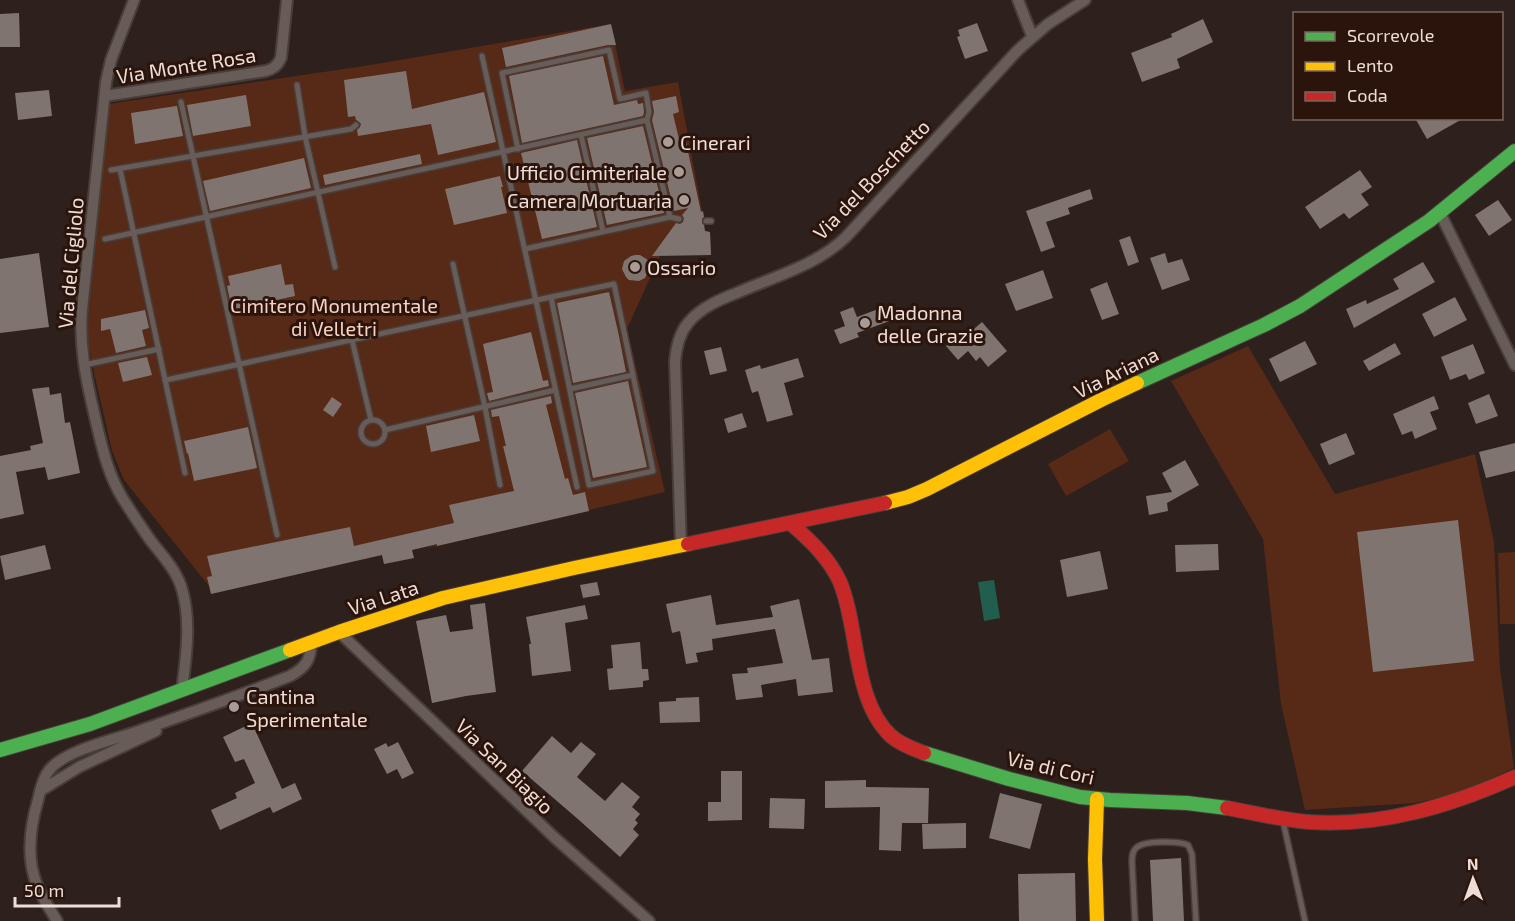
<svg xmlns="http://www.w3.org/2000/svg" width="1515" height="921" font-family="'Exo 2',sans-serif">
  <rect width="100%" height="100%" fill="#2e201c"/>
  <!-- green -->
  <path fill="#572917" d="M 611,24 L 625,91 L 678,82 L 702,211 L 703,211 L 705,231 L 710,232 L 711,255 L 660,256 L 627,329 L 665,492 L 437,546 L 425,547 L 412,550 L 414,558 L 384,564 L 382,555 L 209,586 L 124,480 L 112,451 L 95,377 L 88,341 L 88,321 L 108,104 L 364,66 Z
    M 1248,346 L 1335,494 L 1475,454 L 1494,542 L 1500,669 L 1514,768 L 1460,793 L 1415,803 L 1305,810 L 1281,704 L 1263,539 L 1171,381 Z
    M 1110,429 L 1129,461 L 1066,496 L 1048,464 Z
    M 1515,552 L 1515,624 L 1500,624 L 1498,553 Z"/>
  <!-- water -->
  <path fill="#215e4d" d="M 994,580 L 1000,618 L 984,621 L 978,582 Z"/>
  <!-- building -->
  <path fill="#807470" d="M 19,13 L 20,47 L 0,47 L 0,14 Z
    M 1203,19 L 1213,42 L 1177,59 L 1180,68 L 1142,82 L 1131,53 L 1172,37 L 1171,34 Z
    M 977,23 L 988,51 L 965,59 L 957,37 L 960,36 L 958,30 Z
    M 611,24 L 616,45 L 608,45 L 506,67 L 502,48 Z
    M 603,56 L 614,105 L 637,100 L 638,104 L 643,103 L 644,112 L 643,116 L 522,143 L 509,76 Z
    M 406,71 L 412,109 L 484,92 L 496,142 L 438,155 L 431,124 L 358,136 L 357,130 L 360,127 L 361,124 L 358,121 L 356,120 L 355,116 L 348,117 L 344,80 Z
    M 49,90 L 52,116 L 18,120 L 15,93 Z
    M 246,95 L 251,126 L 193,136 L 187,105 Z
    M 676,96 L 679,112 L 673,114 L 680,143 L 686,142 L 701,212 L 703,211 L 704,217 L 702,219 L 702,223 L 704,225 L 705,231 L 710,232 L 711,255 L 652,256 L 676,223 L 680,224 L 683,222 L 684,218 L 682,215 L 688,208 L 674,211 L 652,120 L 654,112 L 652,101 Z
    M 176,106 L 177,106 L 183,136 L 135,144 L 131,113 Z
    M 1415,118 L 1464,118 L 1427,139 Z
    M 643,126 L 664,213 L 607,225 L 587,138 Z
    M 577,140 L 597,227 L 542,239 L 521,153 Z
    M 420,154 L 422,164 L 325,185 L 323,175 Z
    M 304,158 L 311,188 L 210,211 L 203,181 Z
    M 1360,170 L 1372,187 L 1361,194 L 1369,205 L 1349,219 L 1344,213 L 1320,229 L 1305,207 Z
    M 500,176 L 503,187 L 501,187 L 507,213 L 454,225 L 445,189 Z
    M 1090,189 L 1093,199 L 1068,208 L 1070,214 L 1046,222 L 1055,247 L 1041,252 L 1026,211 Z
    M 1498,200 L 1512,220 L 1489,236 L 1475,215 Z
    M 1130,236 L 1139,262 L 1128,266 L 1119,240 Z
    M 39,253 L 49,327 L 0,333 L 0,259 Z
    M 1165,253 L 1168,263 L 1182,259 L 1190,280 L 1162,290 L 1150,258 Z
    M 635,255 L 640,255 L 648,260 L 647,274 L 645,278 L 639,281 L 629,280 L 626,277 L 622,269 L 624,261 L 631,256 Z
    M 1423,262 L 1435,282 L 1354,328 L 1346,309 L 1366,300 L 1367,304 L 1399,289 L 1393,279 Z
    M 281,264 L 285,285 L 293,284 L 295,296 L 232,310 L 227,286 L 230,285 L 228,276 Z
    M 1043,270 L 1053,298 L 1016,311 L 1005,284 Z
    M 1107,282 L 1119,314 L 1102,320 L 1090,289 Z
    M 609,292 L 619,336 L 626,372 L 573,383 L 557,303 Z
    M 1455,297 L 1467,320 L 1434,337 L 1422,314 Z
    M 889,305 L 895,319 L 857,333 L 859,337 L 840,344 L 834,330 L 845,326 L 840,312 L 853,307 L 857,317 Z
    M 145,310 L 149,328 L 142,330 L 146,346 L 116,353 L 110,329 L 101,331 L 101,319 Z
    M 982,322 L 1007,351 L 988,367 L 980,357 L 976,361 L 968,351 L 958,360 L 946,346 L 963,331 L 967,335 Z
    M 531,332 L 543,381 L 548,380 L 549,386 L 489,401 L 487,393 L 493,392 L 483,344 Z
    M 1305,341 L 1317,364 L 1280,382 L 1269,359 Z
    M 1395,343 L 1401,354 L 1369,371 L 1363,361 Z
    M 1473,344 L 1485,373 L 1469,380 L 1466,374 L 1450,380 L 1441,357 Z
    M 721,347 L 727,371 L 710,375 L 704,351 Z
    M 147,357 L 152,375 L 123,382 L 118,363 Z
    M 798,358 L 804,377 L 784,383 L 793,415 L 767,422 L 758,391 L 752,393 L 745,370 L 760,365 L 761,369 Z
    M 628,381 L 647,467 L 593,478 L 575,393 Z
    M 49,387 L 50,395 L 61,393 L 65,423 L 70,422 L 80,473 L 48,480 L 45,467 L 16,472 L 24,514 L 0,519 L 0,456 L 31,450 L 30,446 L 43,443 L 32,389 Z
    M 1489,394 L 1498,416 L 1476,424 L 1468,403 Z
    M 551,396 L 552,403 L 546,405 L 565,479 L 568,478 L 573,495 L 585,492 L 589,511 L 437,546 L 437,544 L 412,550 L 414,558 L 384,564 L 382,555 L 211,594 L 207,577 L 212,576 L 207,556 L 350,527 L 354,546 L 454,523 L 449,505 L 514,491 L 503,446 L 506,446 L 499,416 L 492,417 L 491,410 Z
    M 1434,396 L 1439,409 L 1430,412 L 1437,429 L 1415,439 L 1412,431 L 1402,435 L 1393,414 Z
    M 332,397 L 342,404 L 333,417 L 323,410 Z
    M 742,413 L 747,427 L 728,433 L 724,419 Z
    M 474,415 L 480,441 L 431,452 L 426,426 Z
    M 248,427 L 257,468 L 194,481 L 188,453 L 187,454 L 184,441 Z
    M 1346,433 L 1355,454 L 1329,465 L 1320,444 Z
    M 1515,443 L 1515,471 L 1486,478 L 1479,452 Z
    M 1185,460 L 1199,485 L 1167,503 L 1168,511 L 1149,515 L 1146,496 L 1172,492 L 1162,473 Z
    M 1458,520 L 1474,661 L 1373,672 L 1357,532 Z
    M 1218,544 L 1219,570 L 1176,572 L 1175,545 Z
    M 45,545 L 51,569 L 5,580 L 0,556 Z
    M 1100,551 L 1108,589 L 1067,597 L 1060,560 Z
    M 597,582 L 600,595 L 583,598 L 580,585 Z
    M 711,595 L 716,625 L 773,617 L 770,606 L 799,599 L 812,660 L 829,658 L 833,692 L 798,696 L 796,679 L 761,685 L 763,697 L 736,700 L 732,674 L 748,673 L 747,668 L 783,663 L 775,629 L 712,639 L 713,650 L 696,653 L 698,662 L 686,664 L 680,631 L 672,633 L 666,604 Z
    M 485,603 L 496,692 L 466,696 L 432,703 L 416,621 L 446,615 L 450,632 L 473,629 L 470,605 Z
    M 585,605 L 588,619 L 565,623 L 571,671 L 532,676 L 529,644 L 531,644 L 526,617 Z
    M 640,642 L 642,669 L 648,669 L 649,680 L 643,681 L 643,687 L 609,690 L 607,669 L 613,668 L 611,645 Z
    M 699,697 L 700,722 L 660,723 L 659,702 L 676,701 L 676,698 Z
    M 252,723 L 282,789 L 295,783 L 302,799 L 273,813 L 270,807 L 220,830 L 211,810 L 237,798 L 235,793 L 255,783 L 244,759 L 235,762 L 223,737 Z
    M 552,736 L 571,753 L 581,742 L 596,754 L 577,777 L 605,801 L 622,782 L 640,797 L 632,807 L 640,814 L 635,820 L 638,823 L 633,829 L 639,835 L 620,857 L 579,820 L 522,771 Z
    M 398,742 L 414,773 L 402,779 L 397,769 L 387,774 L 374,749 L 386,743 L 388,747 Z
    M 721,771 L 742,771 L 742,820 L 708,821 L 708,802 L 721,802 Z
    M 866,780 L 866,787 L 929,788 L 928,823 L 902,823 L 901,851 L 879,850 L 880,807 L 825,808 L 825,781 Z
    M 1000,793 L 1042,804 L 1030,849 L 989,838 Z
    M 770,798 L 805,799 L 804,829 L 769,828 Z
    M 966,823 L 966,848 L 923,849 L 922,824 Z
    M 1181,858 L 1184,921 L 1153,921 L 1150,860 Z
    M 1075,873 L 1076,921 L 1019,921 L 1018,874 Z"/>
  <g fill="none" stroke-linecap="round" stroke-linejoin="round">
    <defs>
      <path id="lane" d="M 482,56 L 577,487
        M 297,85 L 305,136 L 335,267
        M 181,102 L 277,535
        M 581,135 L 603,231
        M 518,149 L 502,73 L 609,50 L 620,99 L 646,93 L 649,112 L 647,120 L 670,217
        M 120,169 L 185,473
        M 111,170 L 351,129 L 356,125
        M 706,221 L 711,221
        M 105,239 L 647,120
        M 525,249 L 670,217 L 679,219
        M 453,264 L 485,407 L 500,485
        M 352,340 L 371,420
        M 84,365 L 159,349
        M 166,380 L 551,297 L 614,284 L 653,471 L 589,485 L 551,297
        M 570,389 L 633,375
        M361 432a12 12 0 1 1 24 0a12 12 0 1 1-24 0Z
        M 385,430 L 555,390
        M 1283,821 L 1305,921
        M 1135,921 L 1132,862 C 1132,857 1132,852 1136,848 C 1144,840 1178,841 1188,845 L 1192,854 L 1196,921"/>
      <path id="street" d="M 134,0 L 111,60 L 106,82 L 82,310 C 79,345 86,379 94,413 C 101,443 107,473 123,499 C 132,513 141,527 151,541 C 162,555 175,569 181,586 C 192,619 186,657 182,690
        M 1018,0 L 1032,36
        M 105,96 L 266,71 C 274,69 278,65 281,58 L 287,0
        M 1440,213 L 1515,365
        M 681,547 L 675,362 C 676,348 679,334 688,323 C 701,307 721,299 739,292 C 776,276 817,265 846,237 L 1018,50 L 1048,24 L 1085,0
        M 339,632 L 555,838 L 649,921
        M 40,791 L 79,767 L 156,731
        M 57,921 C 50,909 42,898 37,885 C 26,858 30,827 38,800 C 41,788 43,776 52,767 C 69,750 112,740 136,732 C 187,714 239,696 290,676 C 305,668 311,660 311,643"/>
      <path id="fast" d="M 1137,383 L 1264,325 L 1300,306 L 1429,221 L 1515,151
        M 0,750 L 90,724 L 290,650
        M 924,753 L 1009,779 L 1080,797 L 1110,800 L 1187,803 L 1227,808"/>
      <path id="slow" d="M 885,503 L 908,497 L 927,489 L 1101,400 L 1137,383
        M 290,650 L 339,632 L 443,598 L 574,568 L 688,544
        M 1097,799 L 1095,859 L 1097,921"/>
      <path id="jam" d="M 790,523 C 810,540 829,558 840,582 C 859,628 853,701 891,736 C 900,744 913,749 924,753
        M 688,544 L 885,503
        M 1227,808 C 1254,813 1282,820 1309,822 C 1381,827 1450,806 1515,777"/>
    </defs>
    <!-- lane casing -->
    <use href="#lane" stroke="#493d39" stroke-width="8"/>
    <!-- street casing -->
    <use href="#street" stroke="#493d39" stroke-width="14"/>
    <!-- fast casing -->
    <use href="#fast" stroke="#493d39" stroke-width="16"/>
    <!-- slow casing -->
    <use href="#slow" stroke="#493d39" stroke-width="16"/>
    <!-- jam casing -->
    <use href="#jam" stroke="#493d39" stroke-width="16"/>
    <!-- lane -->
    <use href="#lane" stroke="#675c58" stroke-width="5"/>
    <!-- street -->
    <use href="#street" stroke="#675c58" stroke-width="10"/>
    <!-- fast -->
    <use href="#fast" stroke="#4caf50" stroke-width="14"/>
    <!-- slow -->
    <use href="#slow" stroke="#ffc107" stroke-width="14"/>
    <!-- jam -->
    <use href="#jam" stroke="#c62828" stroke-width="14"/>
  </g>
  <!-- markers -->
  <g fill="#ab9b96" stroke="#2b140b" stroke-width="2">
    <circle cx="668" cy="142" r="6"/>
    <circle cx="679" cy="172" r="6"/>
    <circle cx="684" cy="200" r="6"/>
    <circle cx="635" cy="267" r="6"/>
    <circle cx="865" cy="323" r="6"/>
    <circle cx="234" cy="707" r="6"/>
  </g>
  <g text-anchor="middle" dominant-baseline="central" stroke-width="6" stroke-linejoin="round" paint-order="stroke">
    <!-- street labels -->
    <g font-size="20" fill="#eeddd7" stroke="#2b140b">
      <text transform="translate(186 65) rotate(-9)">Via Monte Rosa</text>
      <text transform="translate(871 179) rotate(-46)">Via del Boschetto</text>
      <text transform="translate(70 263) rotate(-85)">Via del Cigliolo</text>
      <text transform="translate(1116 372) rotate(-26)">Via Ariana</text>
      <text transform="translate(383 597) rotate(-18)">Via Lata</text>
      <text transform="translate(505 766) rotate(44)">Via San Biagio</text>
      <text transform="translate(1051 767) rotate(13)">Via di Cori</text>
    </g>
    <!-- poi labels -->
    <g font-size="20" fill="#eeddd7" stroke="#2b140b" text-anchor="start">
      <text x="680" y="142">Cinerari</text>
      <text x="667" y="172" text-anchor="end">Ufficio Cimiteriale</text>
      <text x="672" y="200" text-anchor="end">Camera Mortuaria</text>
      <text x="647" y="267">Ossario</text>
      <text x="877" y="312">Madonna<tspan x="877" dy="23">delle Grazie</tspan></text>
      <text x="246" y="696">Cantina<tspan x="246" dy="23">Sperimentale</tspan></text>
    </g>
    <!-- park labels -->
    <g font-size="20" fill="#f9d1c3" stroke="#2b140b">
      <text x="334" y="305">Cimitero Monumentale<tspan x="334" dy="23">di Velletri</tspan></text>
    </g>
  </g>
  <!-- legend -->
  <rect x="1293" y="12" width="210" height="108" fill="#2b140b" stroke="#79645d" stroke-width="1.5"/>
  <rect x="1305" y="32" width="30" height="9" fill="#4caf50" stroke="#79645d" stroke-width="1.5"/>
  <text x="1347" y="42" font-size="18" fill="#eeddd7">Scorrevole</text>
  <rect x="1305" y="62" width="30" height="9" fill="#ffc107" stroke="#79645d" stroke-width="1.5"/>
  <text x="1347" y="72" font-size="18" fill="#eeddd7">Lento</text>
  <rect x="1305" y="92" width="30" height="9" fill="#c62828" stroke="#79645d" stroke-width="1.5"/>
  <text x="1347" y="102" font-size="18" fill="#eeddd7">Coda</text>
  <!-- north arrow -->
  <g transform="translate(1473 879) rotate(359)" stroke="#2b140b" stroke-width="4.5" paint-order="stroke">
  <path d="M0-4.5L10 22L0 15L-10 22Z" fill="#eeddd7"/>
  <text y="-9" font-size="16" font-weight="bold" text-anchor="middle" fill="#eeddd7">N</text>
  </g>
  <!-- scale -->
  <path d="M15 897v9h104v-9" fill="none" stroke="#eeddd7" stroke-width="3"/>
  <text x="24" y="897" font-size="18" fill="#eeddd7" stroke="#2b140b" stroke-width="4.5" paint-order="stroke">50 m</text>
</svg>
